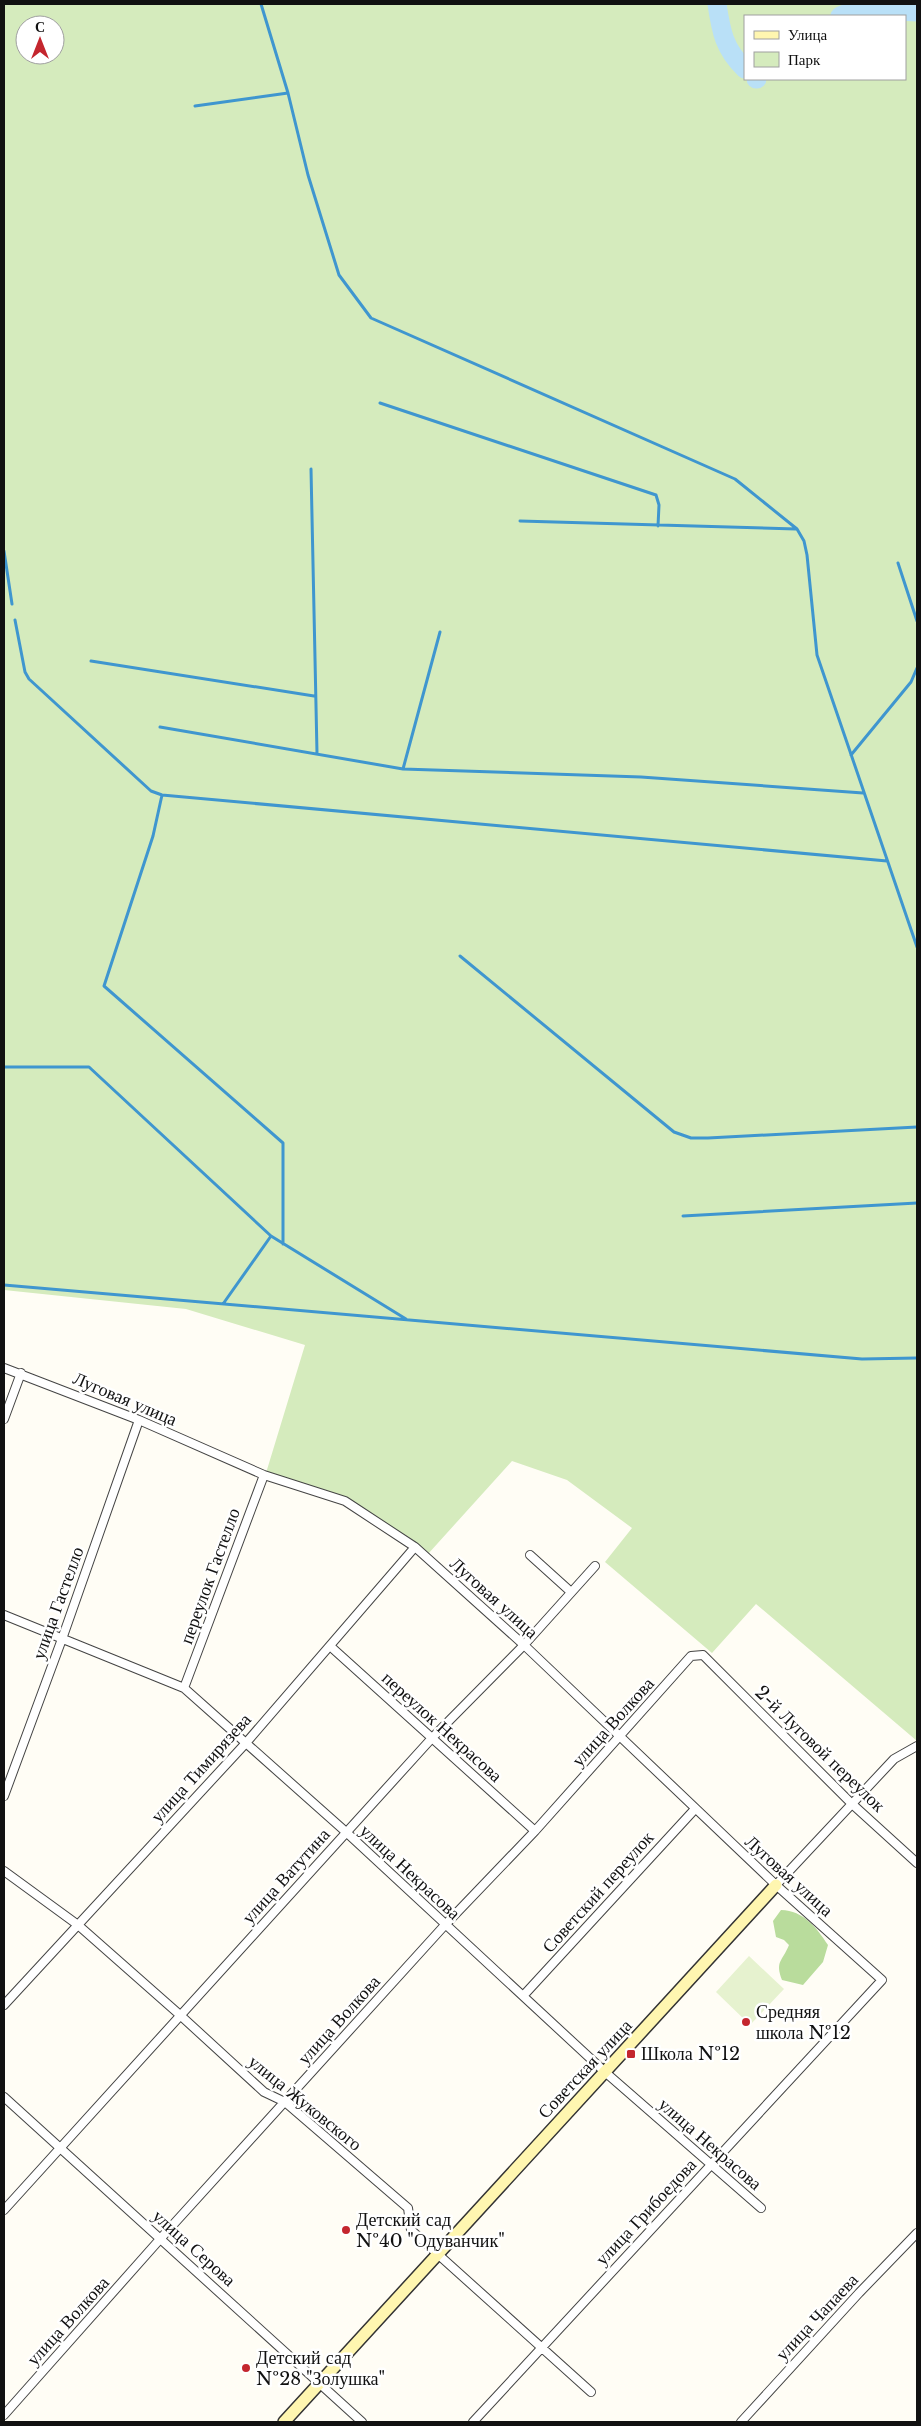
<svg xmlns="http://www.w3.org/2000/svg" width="921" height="2426" font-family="'Libre Baskerville',serif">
  <rect width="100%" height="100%" fill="#fffdf5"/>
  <!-- green -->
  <path fill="#d5ebbd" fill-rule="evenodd" d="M 4,4 L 917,4 L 917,1741 L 756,1604 L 712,1653 L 605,1562 L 632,1528 L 567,1480 L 512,1461 L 428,1554 L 346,1497 L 266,1473 L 305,1345 L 186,1309 L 4,1290 ZM 745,16 L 905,16 L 905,79 L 745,79 ZM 25,25 L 55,25 L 55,55 L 25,55 Z"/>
  <!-- forest -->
  <path fill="#b9dc9c" d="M 781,1910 C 804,1911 816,1927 828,1945 L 823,1962 L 803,1985 L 782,1980 C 775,1961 782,1962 789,1945 L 784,1940 L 776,1937 L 773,1921 Z"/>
  <!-- pitch -->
  <path fill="#e6f2cf" d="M 749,1956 L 784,1989 L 750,2025 L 716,1992 Z"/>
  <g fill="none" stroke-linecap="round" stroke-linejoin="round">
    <!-- stream -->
    <path stroke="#3f96cf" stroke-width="3" d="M 261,4 L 288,93 L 308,175 L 339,275 L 371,318 L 735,479 L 797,529 L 804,541 L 807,555 L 817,655 L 917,947
      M 195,106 L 288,93
      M 380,403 L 656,495 L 659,505 L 658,526
      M 311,469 L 317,753
      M 520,521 L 796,529
      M 4,551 L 12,604
      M 898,563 L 917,621
      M 15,620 L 25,672 L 29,679 L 151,791 L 162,795 L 887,861
      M 91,661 L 314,696
      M 160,727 L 403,769 L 641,777 L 863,793
      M 851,755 L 911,682 L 917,668
      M 403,769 L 440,632
      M 162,795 L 153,836 L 104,986 L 283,1143 L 283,1244
      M 460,956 L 674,1132 L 691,1138 L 708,1138 L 917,1127
      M 4,1067 L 89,1067 L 271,1236 L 406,1319
      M 683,1216 L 917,1203
      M 4,1285 L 862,1359 L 917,1358
      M 223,1304 L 271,1236"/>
    <!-- river -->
    <path stroke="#b9e0f7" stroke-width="19" d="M 717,4 C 721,31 724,49 745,69
      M 840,16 L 857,9 L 917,12
      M 756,79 L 757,79"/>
    <defs>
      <path id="street" d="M 4,1368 L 139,1420 L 264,1475 L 345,1501 L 415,1547 L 524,1645 L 776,1885 L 882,1980 L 473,2422
        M 4,1419 L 21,1373
        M 530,1555 L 571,1592
        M 4,1615 L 184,1688 L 346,1832 L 605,2072 L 761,2208
        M 330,1646 L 535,1831
        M 184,1688 L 264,1475
        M 4,1796 L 62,1639 L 139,1420
        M 4,1871 L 78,1925 L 180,2015 L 264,2092 L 285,2102 L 408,2208 L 411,2230 L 591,2392
        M 776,1885 L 894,1759 L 917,1746
        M 523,1996 L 695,1809
        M 4,2005 L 245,1744 L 415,1547
        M 4,2097 L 362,2422
        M 4,2210 L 432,1738 L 524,1645 L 595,1566
        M 4,2415 L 161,2238 L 444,1926 L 535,1831 L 691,1656 L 703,1655 L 851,1803 L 917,1863
        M 741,2422 L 859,2293 L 917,2233"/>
      <path id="secondary" d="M 284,2422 L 776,1885"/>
    </defs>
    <!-- street casing -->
    <use href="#street" stroke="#444" stroke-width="10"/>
    <!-- secondary casing -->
    <use href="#secondary" stroke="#333" stroke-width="14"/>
    <!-- street -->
    <use href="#street" stroke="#fff" stroke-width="8"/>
    <!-- secondary -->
    <use href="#secondary" stroke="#fff6b0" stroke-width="11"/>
  </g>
  <!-- markers -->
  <g fill="#c4262e" stroke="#fff" stroke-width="2">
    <circle cx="746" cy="2022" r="5"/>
    <rect x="626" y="2049" width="10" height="10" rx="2.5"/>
    <circle cx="346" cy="2230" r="5"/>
    <circle cx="246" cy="2368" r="5"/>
  </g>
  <g text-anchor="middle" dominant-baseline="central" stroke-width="5" stroke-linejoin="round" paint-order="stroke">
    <!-- street labels -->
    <g font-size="18" fill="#111" stroke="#fff">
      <text transform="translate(125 1399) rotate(23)">Луговая улица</text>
      <text transform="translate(210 1576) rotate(-70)">переулок Гастелло</text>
      <text transform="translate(494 1598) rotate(42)">Луговая улица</text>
      <text transform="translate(58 1603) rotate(-70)">улица Гастелло</text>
      <text transform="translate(613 1722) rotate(-48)">улица Волкова</text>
      <text transform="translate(442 1727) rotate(42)">переулок Некрасова</text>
      <text transform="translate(820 1749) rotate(44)">2-й Луговой переулок</text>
      <text transform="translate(201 1768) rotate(-48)">улица Тимирязева</text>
      <text transform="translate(410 1872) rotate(43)">улица Некрасова</text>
      <text transform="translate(286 1876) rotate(-48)">улица Ватутина</text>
      <text transform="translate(789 1876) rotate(42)">Луговая улица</text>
      <text transform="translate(598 1892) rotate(-48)">Советский переулок</text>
      <text transform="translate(339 2020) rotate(-48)">улица Волкова</text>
      <text transform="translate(585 2069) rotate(-47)">Советская улица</text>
      <text transform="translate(305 2103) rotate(39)">улица Жуковского</text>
      <text transform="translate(710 2144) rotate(41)">улица Некрасова</text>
      <text transform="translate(646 2212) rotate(-47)">улица Грибоедова</text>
      <text transform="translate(194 2248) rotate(42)">улица Серова</text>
      <text transform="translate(817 2317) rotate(-47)">улица Чапаева</text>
      <text transform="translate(68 2321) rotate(-48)">улица Волкова</text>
    </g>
    <!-- poi labels -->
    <g font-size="18" fill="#111" stroke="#fff" text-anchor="start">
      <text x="756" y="2012">Средняя<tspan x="756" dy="21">школа №12</tspan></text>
      <text x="641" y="2054">Школа №12</text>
      <text x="356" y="2220">Детский сад<tspan x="356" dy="21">№40 "Одуванчик"</tspan></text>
      <text x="256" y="2358">Детский сад<tspan x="256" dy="21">№28 "Золушка"</tspan></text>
    </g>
  </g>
  <!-- border -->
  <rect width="921" height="2426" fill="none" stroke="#111111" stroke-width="10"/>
  <!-- legend -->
  <rect x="744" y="15" width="162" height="65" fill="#ffffff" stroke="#a0a0a0"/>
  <rect x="754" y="31" width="25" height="8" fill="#fff6b0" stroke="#a0a0a0"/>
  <text x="788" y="40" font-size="15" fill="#111111">Улица</text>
  <rect x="754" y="52" width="25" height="15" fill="#d5ebbd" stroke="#a0a0a0"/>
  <text x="788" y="65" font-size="15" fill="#111111">Парк</text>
  <!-- north arrow -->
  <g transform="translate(40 40)"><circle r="24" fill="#ffffff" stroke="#a0a0a0"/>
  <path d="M0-4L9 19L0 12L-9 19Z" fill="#c4262e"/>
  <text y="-8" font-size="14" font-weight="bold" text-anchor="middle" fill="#111111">С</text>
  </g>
</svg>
